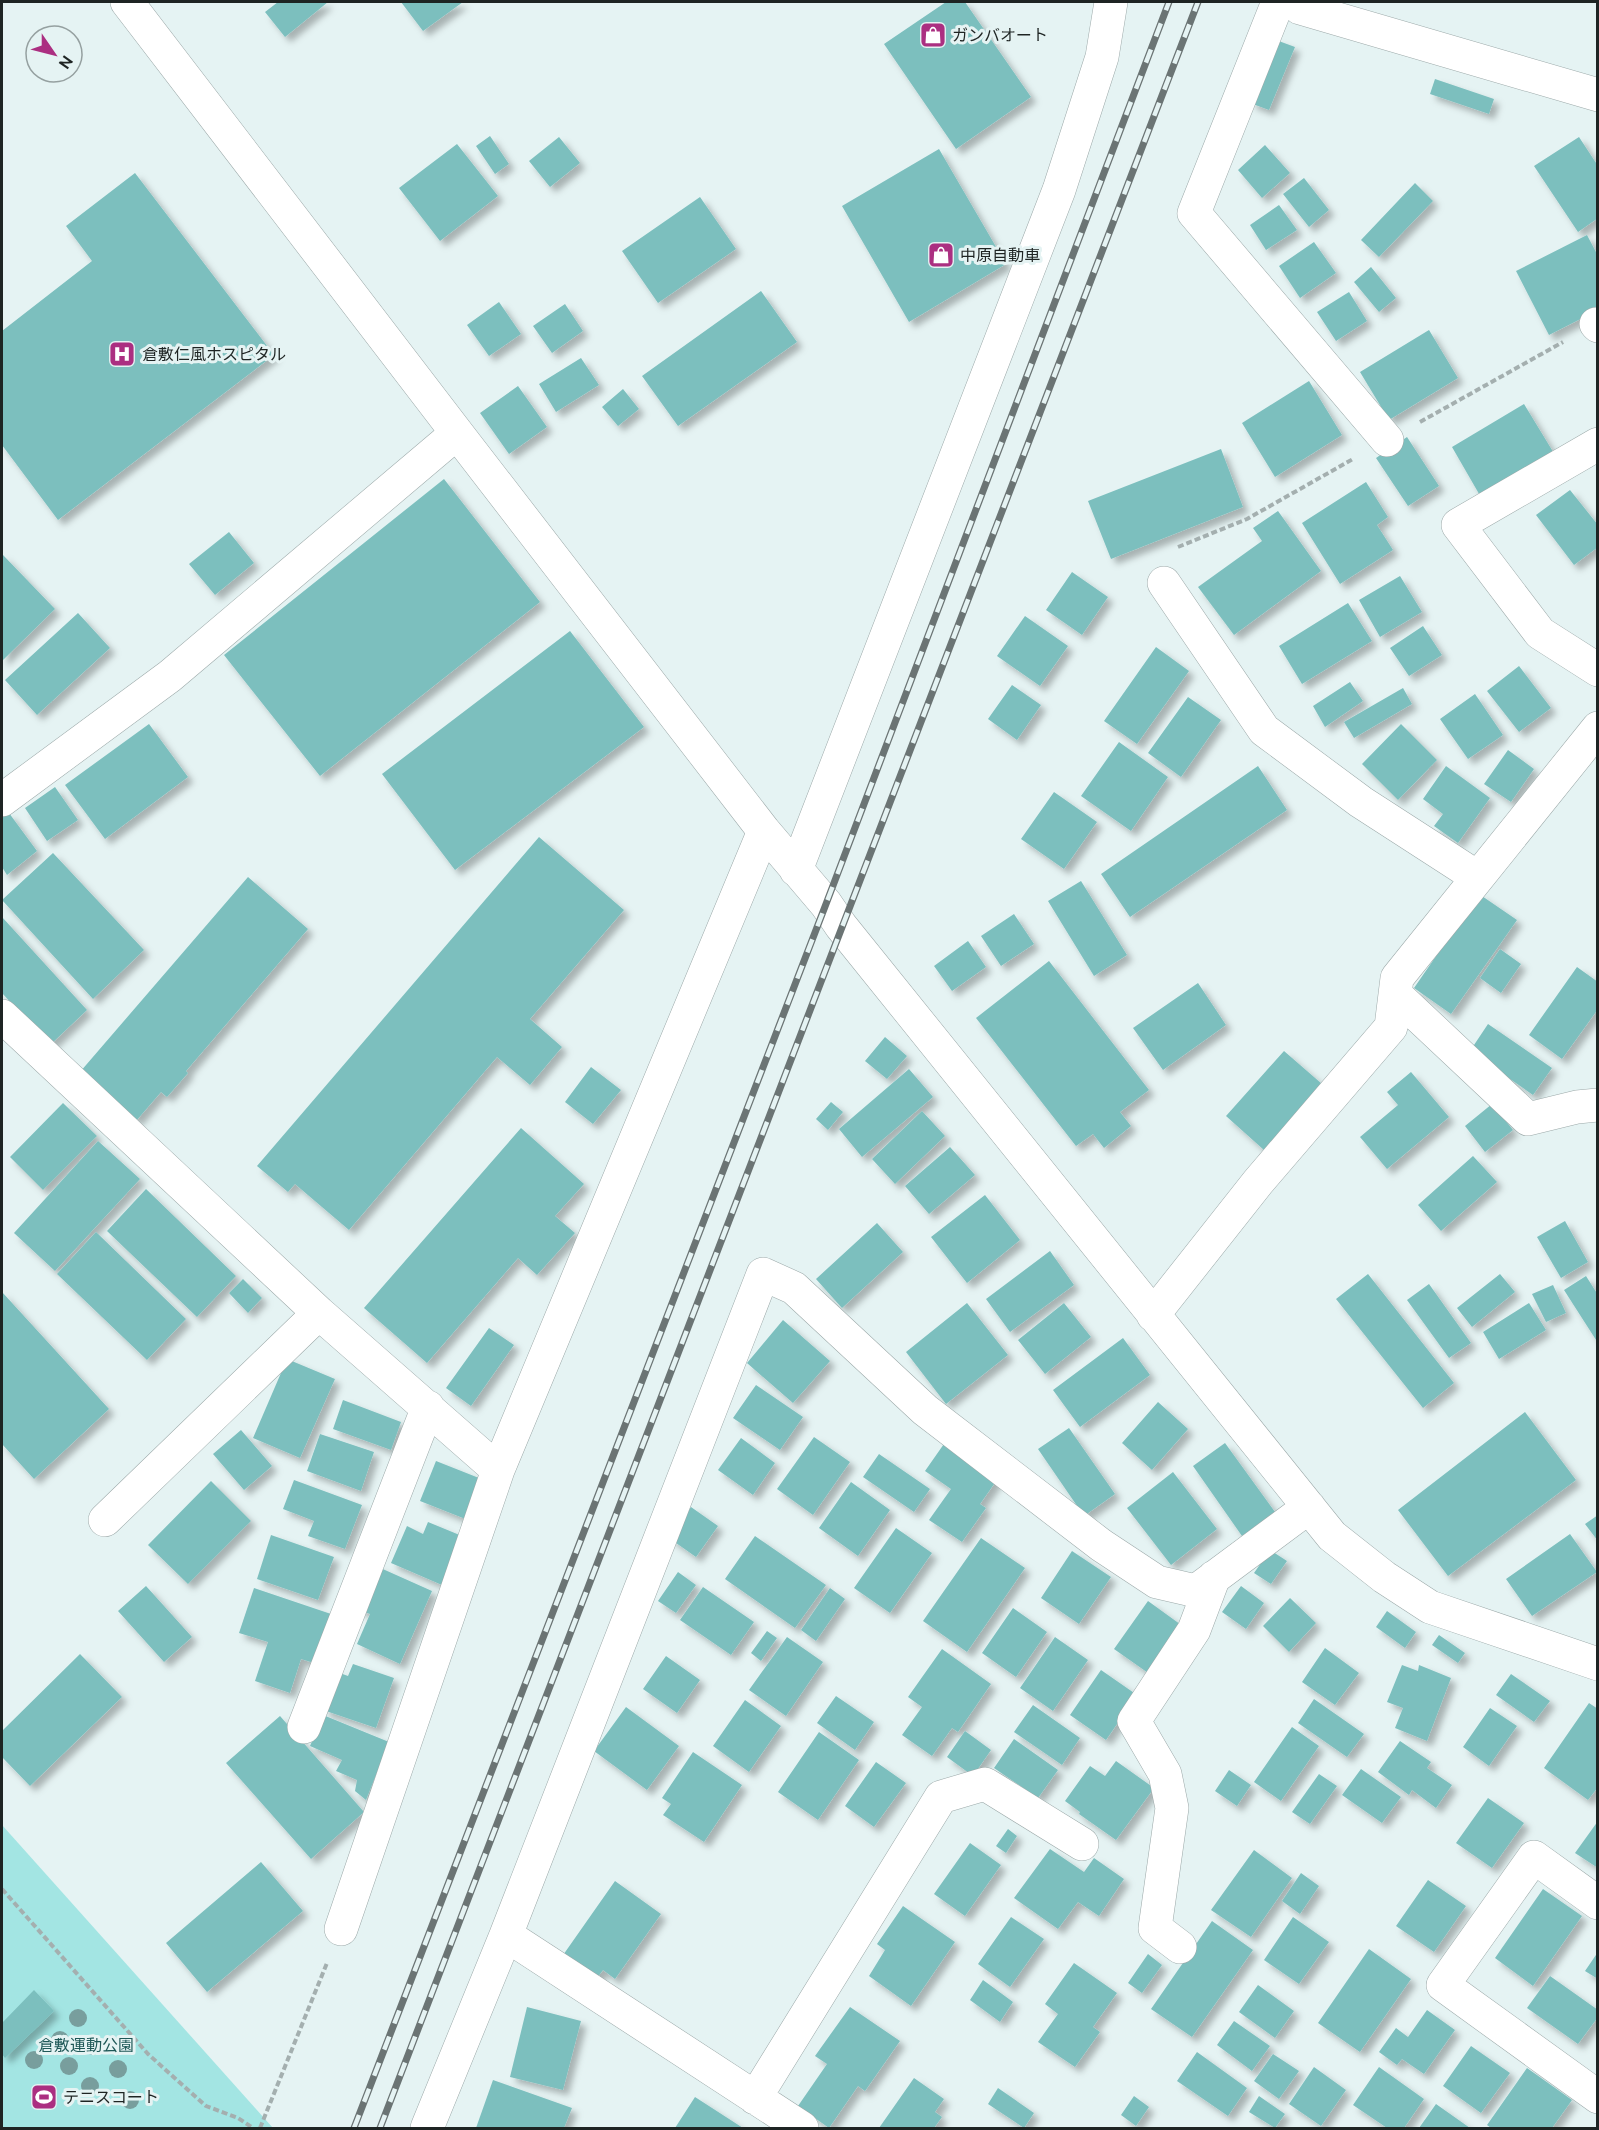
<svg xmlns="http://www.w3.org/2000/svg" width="1599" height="2130" font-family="Ubuntu,'Noto Sans JP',sans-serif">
  <defs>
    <filter id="shadow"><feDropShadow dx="5.5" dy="5.5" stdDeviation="3" flood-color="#0004"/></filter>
  </defs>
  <rect width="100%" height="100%" fill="#e5f3f3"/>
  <!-- green -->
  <path fill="#a3e5e3" d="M 2,1825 L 273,2128 L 2,2128 Z"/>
  <!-- building -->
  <path fill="#7cbfbe" filter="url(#shadow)" d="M 278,2 L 328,2 L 285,37 L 265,12 Z
    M 401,2 L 463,2 L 423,31 Z
    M 946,2 L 965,2 L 1031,97 L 956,149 L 884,44 Z
    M 1276,40 L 1295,47 L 1269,110 L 1250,103 Z
    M 1435,79 L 1494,99 L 1489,114 L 1430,94 Z
    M 490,136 L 509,164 L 495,174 L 476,146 Z
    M 559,137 L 580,163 L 550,187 L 529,161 Z
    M 1579,137 L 1598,166 L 1598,218 L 1578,232 L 1534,166 Z
    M 457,144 L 498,196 L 440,241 L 399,188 Z
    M 1265,145 L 1290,173 L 1262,198 L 1238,170 Z
    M 939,149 L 1006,264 L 909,322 L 842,206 Z
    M 135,173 L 274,355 L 58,520 L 2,445 L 2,331 L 92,261 L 66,226 Z
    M 1304,178 L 1329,210 L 1309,227 L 1283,194 Z
    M 1415,183 L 1433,201 L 1379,257 L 1361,240 Z
    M 700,197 L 736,249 L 658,303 L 622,251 Z
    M 1279,205 L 1297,230 L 1266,250 L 1250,225 Z
    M 1587,235 L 1598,256 L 1598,310 L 1549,335 L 1516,271 Z
    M 1314,242 L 1336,273 L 1300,298 L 1279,266 Z
    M 1371,267 L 1396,298 L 1379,312 L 1354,282 Z
    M 761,291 L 797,342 L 678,426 L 642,376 Z
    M 1349,292 L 1367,321 L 1336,341 L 1317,312 Z
    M 499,302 L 521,334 L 489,356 L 467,325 Z
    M 565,304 L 583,331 L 552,353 L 533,326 Z
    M 1429,330 L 1458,378 L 1389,420 L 1360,372 Z
    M 581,358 L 599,385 L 556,412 L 539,384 Z
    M 1309,381 L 1342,435 L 1275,477 L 1242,423 Z
    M 518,386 L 547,427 L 509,454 L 480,413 Z
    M 623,389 L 639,409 L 618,426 L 602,407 Z
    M 1524,404 L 1555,455 L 1482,499 L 1452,447 Z
    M 1407,437 L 1439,486 L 1408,506 L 1376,458 Z
    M 1221,449 L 1243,507 L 1111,559 L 1088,501 Z
    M 444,479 L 540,602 L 320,776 L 224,655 Z
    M 1366,482 L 1388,517 L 1377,525 L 1393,550 L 1340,584 L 1302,523 Z
    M 1570,490 L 1598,525 L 1598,547 L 1574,565 L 1536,515 Z
    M 1278,511 L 1321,571 L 1234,635 L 1198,587 L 1262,541 L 1253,528 Z
    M 229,532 L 254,563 L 215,595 L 189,564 Z
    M 3,555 L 55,609 L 2,661 L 2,556 Z
    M 1072,572 L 1108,597 L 1082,635 L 1046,610 Z
    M 1400,576 L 1422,612 L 1380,637 L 1359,600 Z
    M 1348,603 L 1372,641 L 1302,684 L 1279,646 Z
    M 78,613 L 110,648 L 37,715 L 5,680 Z
    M 1025,616 L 1068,646 L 1040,686 L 997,656 Z
    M 1423,626 L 1442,655 L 1409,676 L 1390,648 Z
    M 570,631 L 644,727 L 455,870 L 382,774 Z
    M 1156,647 L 1189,671 L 1137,744 L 1104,721 Z
    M 1519,666 L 1551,708 L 1519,732 L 1487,691 Z
    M 1350,682 L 1363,701 L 1325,727 L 1313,706 Z
    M 1012,685 L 1041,705 L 1017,740 L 988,719 Z
    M 1403,688 L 1412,704 L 1354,738 L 1344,722 Z
    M 1475,694 L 1503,735 L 1468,759 L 1440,719 Z
    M 1188,697 L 1221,720 L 1181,777 L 1148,753 Z
    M 149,724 L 188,777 L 105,839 L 65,785 Z
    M 1401,724 L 1437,760 L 1398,800 L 1362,764 Z
    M 1119,742 L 1168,777 L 1131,831 L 1081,796 Z
    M 1508,750 L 1534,769 L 1511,802 L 1484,784 Z
    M 1258,766 L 1287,810 L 1130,917 L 1101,874 Z
    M 1446,766 L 1490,798 L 1458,843 L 1434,826 L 1443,814 L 1423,799 Z
    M 55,787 L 78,820 L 47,841 L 25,808 Z
    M 1054,792 L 1097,822 L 1064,869 L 1021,839 Z
    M 9,813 L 37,851 L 7,875 L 2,867 L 2,818 Z
    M 539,837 L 624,910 L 530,1019 L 562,1047 L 530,1085 L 497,1057 L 349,1230 L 295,1184 L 288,1192 L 257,1166 Z
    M 53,853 L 144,950 L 93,999 L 2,900 Z
    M 248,877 L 308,929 L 186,1071 L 188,1073 L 167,1097 L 161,1092 L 136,1121 L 80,1072 Z
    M 1081,881 L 1127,955 L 1094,976 L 1048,901 Z
    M 1479,894 L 1517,920 L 1451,1014 L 1414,988 Z
    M 1014,914 L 1034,944 L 1001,966 L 981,936 Z
    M 2,917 L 87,1010 L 50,1045 L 2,993 Z
    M 968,941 L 986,967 L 952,991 L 934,966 Z
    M 1500,949 L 1521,964 L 1501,993 L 1480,978 Z
    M 1049,961 L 1149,1090 L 1120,1112 L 1131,1126 L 1104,1148 L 1093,1134 L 1076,1146 L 976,1018 Z
    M 1577,967 L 1598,982 L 1598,1009 L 1562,1059 L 1529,1035 Z
    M 1198,983 L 1226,1025 L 1163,1070 L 1133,1028 Z
    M 1488,1024 L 1552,1068 L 1533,1095 L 1470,1051 Z
    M 885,1037 L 907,1056 L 887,1079 L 865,1061 Z
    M 1284,1051 L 1322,1084 L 1264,1150 L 1226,1116 Z
    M 591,1067 L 621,1090 L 593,1124 L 565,1102 Z
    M 909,1069 L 933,1097 L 862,1157 L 839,1129 Z
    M 1411,1072 L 1449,1117 L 1387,1169 L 1360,1137 L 1398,1105 L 1387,1092 Z
    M 831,1102 L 843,1112 L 828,1130 L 816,1119 Z
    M 63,1103 L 97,1136 L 43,1190 L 10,1157 Z
    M 1492,1104 L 1513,1130 L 1485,1152 L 1465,1126 Z
    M 922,1111 L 945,1136 L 895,1184 L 872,1159 Z
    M 521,1128 L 584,1184 L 555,1216 L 575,1233 L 537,1275 L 518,1258 L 427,1363 L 364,1308 Z
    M 98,1141 L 140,1179 L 55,1271 L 14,1233 Z
    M 950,1147 L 975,1175 L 929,1214 L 905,1186 Z
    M 1473,1156 L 1497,1182 L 1441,1231 L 1418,1205 Z
    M 146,1189 L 236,1276 L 197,1317 L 107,1231 Z
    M 985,1195 L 1020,1240 L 967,1283 L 931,1237 Z
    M 1565,1221 L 1588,1262 L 1561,1278 L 1537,1237 Z
    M 877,1223 L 903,1252 L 842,1308 L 816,1279 Z
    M 96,1232 L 186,1319 L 147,1360 L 57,1274 Z
    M 1050,1251 L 1074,1285 L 1010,1332 L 986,1299 Z
    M 1368,1274 L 1454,1383 L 1423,1408 L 1336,1299 Z
    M 1500,1274 L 1515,1292 L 1472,1327 L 1457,1308 Z
    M 1586,1276 L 1598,1295 L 1598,1343 L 1564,1290 Z
    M 243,1279 L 262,1298 L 248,1313 L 229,1293 Z
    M 1429,1284 L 1471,1343 L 1449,1358 L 1407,1300 Z
    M 1553,1285 L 1566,1313 L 1546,1322 L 1532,1294 Z
    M 2,1292 L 109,1409 L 34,1479 L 2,1444 Z
    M 967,1303 L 1008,1355 L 946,1404 L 906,1352 Z
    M 1064,1303 L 1091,1337 L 1045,1374 L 1018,1340 Z
    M 1529,1303 L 1546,1330 L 1499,1359 L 1483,1332 Z
    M 783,1320 L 830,1361 L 793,1403 L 747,1363 Z
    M 489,1328 L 514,1345 L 471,1406 L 446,1388 Z
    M 1123,1338 L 1150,1375 L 1080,1427 L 1053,1390 Z
    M 287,1359 L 335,1379 L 300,1458 L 253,1438 Z
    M 756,1385 L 803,1417 L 780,1450 L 733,1418 Z
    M 343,1400 L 401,1422 L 391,1450 L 333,1429 Z
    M 1158,1402 L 1188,1429 L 1152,1470 L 1122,1443 Z
    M 1525,1412 L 1576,1480 L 1448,1576 L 1398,1510 Z
    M 1069,1428 L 1115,1494 L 1084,1516 L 1038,1449 Z
    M 241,1430 L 272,1466 L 244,1490 L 213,1454 Z
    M 320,1434 L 374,1452 L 361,1491 L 307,1471 Z
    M 814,1437 L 850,1462 L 813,1515 L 777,1489 Z
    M 741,1438 L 775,1463 L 753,1495 L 718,1470 Z
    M 946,1441 L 999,1477 L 980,1504 L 986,1508 L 962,1542 L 929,1520 L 951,1489 L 925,1471 Z
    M 1225,1443 L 1275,1512 L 1242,1536 L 1193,1466 Z
    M 879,1454 L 930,1489 L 914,1512 L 863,1477 Z
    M 436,1461 L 484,1480 L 468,1520 L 420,1501 Z
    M 1173,1472 L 1217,1529 L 1171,1565 L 1127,1508 Z
    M 294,1480 L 362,1505 L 345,1549 L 308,1536 L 314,1521 L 283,1509 Z
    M 211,1481 L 251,1521 L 188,1584 L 148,1545 Z
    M 851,1482 L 890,1510 L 858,1556 L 819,1528 Z
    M 691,1507 L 718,1526 L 696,1557 L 669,1538 Z
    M 1598,1515 L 1598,1541 L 1585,1524 Z
    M 428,1522 L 462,1536 L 442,1585 L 391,1563 L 407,1526 L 423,1534 Z
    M 896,1528 L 932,1553 L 890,1613 L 854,1588 Z
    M 1570,1534 L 1597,1572 L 1532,1616 L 1506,1579 Z
    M 271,1535 L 334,1557 L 318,1600 L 257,1579 Z
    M 755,1536 L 826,1585 L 795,1628 L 725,1579 Z
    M 981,1538 L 1025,1568 L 967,1652 L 923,1621 Z
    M 1270,1550 L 1287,1561 L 1271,1584 L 1254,1573 Z
    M 1072,1551 L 1111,1577 L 1079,1624 L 1041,1598 Z
    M 376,1566 L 432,1591 L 400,1664 L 357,1644 L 370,1614 L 357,1609 Z
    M 678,1572 L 696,1585 L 676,1613 L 658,1601 Z
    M 146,1586 L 192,1637 L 164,1662 L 118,1611 Z
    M 1241,1586 L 1264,1603 L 1246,1629 L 1222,1612 Z
    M 703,1587 L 754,1622 L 731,1655 L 680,1620 Z
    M 254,1588 L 331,1614 L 314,1663 L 301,1659 L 290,1693 L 255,1681 L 268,1642 L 239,1633 Z
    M 830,1588 L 845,1599 L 816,1641 L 801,1630 Z
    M 1290,1598 L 1316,1623 L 1289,1652 L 1263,1626 Z
    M 1148,1601 L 1184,1627 L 1151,1675 L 1114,1649 Z
    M 1013,1608 L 1047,1632 L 1016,1677 L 982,1653 Z
    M 1387,1611 L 1416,1632 L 1405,1648 L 1376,1627 Z
    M 767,1631 L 777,1638 L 761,1661 L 751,1653 Z
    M 1439,1635 L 1465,1653 L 1458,1663 L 1432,1645 Z
    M 787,1637 L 823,1662 L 786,1716 L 749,1690 Z
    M 1055,1637 L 1088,1660 L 1053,1711 L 1020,1688 Z
    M 1325,1648 L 1359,1673 L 1335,1705 L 1302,1682 Z
    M 942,1649 L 991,1684 L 958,1732 L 952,1728 L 932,1756 L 902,1735 L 922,1707 L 908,1697 Z
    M 80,1654 L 122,1697 L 30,1786 L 2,1757 L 2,1731 Z
    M 666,1656 L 700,1680 L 677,1713 L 643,1689 Z
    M 353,1664 L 394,1678 L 376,1728 L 323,1710 L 337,1672 L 348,1676 Z
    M 1402,1665 L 1418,1671 L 1419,1665 L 1451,1678 L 1427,1741 L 1395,1728 L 1403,1708 L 1387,1702 Z
    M 1101,1670 L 1137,1695 L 1106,1740 L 1070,1715 Z
    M 1511,1674 L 1550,1701 L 1534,1722 L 1496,1695 Z
    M 836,1696 L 874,1722 L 855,1750 L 817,1723 Z
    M 1314,1699 L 1364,1734 L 1347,1757 L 1298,1723 Z
    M 745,1700 L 781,1726 L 749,1772 L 713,1746 Z
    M 1589,1703 L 1598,1709 L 1598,1787 L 1588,1800 L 1544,1768 Z
    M 1033,1705 L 1080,1738 L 1062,1765 L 1014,1732 Z
    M 626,1707 L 679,1746 L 647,1790 L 594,1751 Z
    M 1490,1708 L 1517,1726 L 1489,1766 L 1463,1747 Z
    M 323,1715 L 389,1742 L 366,1800 L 355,1791 L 357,1780 L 336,1771 L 342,1760 L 310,1746 Z
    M 280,1716 L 364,1812 L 311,1859 L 226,1763 Z
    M 1292,1727 L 1319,1746 L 1281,1801 L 1254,1782 Z
    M 965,1731 L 991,1750 L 973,1776 L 947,1757 Z
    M 819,1732 L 859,1760 L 818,1820 L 778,1792 Z
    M 1014,1739 L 1058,1770 L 1038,1798 L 994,1768 Z
    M 1400,1741 L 1431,1762 L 1427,1768 L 1452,1785 L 1436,1808 L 1412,1790 L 1409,1795 L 1378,1772 Z
    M 693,1752 L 742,1785 L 704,1842 L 663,1815 L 671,1804 L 662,1798 Z
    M 1116,1761 L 1154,1788 L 1116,1840 L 1079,1814 L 1080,1812 L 1065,1801 L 1090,1766 L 1105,1776 Z
    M 876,1762 L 906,1783 L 874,1827 L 845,1806 Z
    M 1361,1769 L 1401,1797 L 1382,1823 L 1342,1795 Z
    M 1229,1770 L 1251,1785 L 1237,1806 L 1215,1791 Z
    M 1319,1774 L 1337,1786 L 1310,1824 L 1292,1812 Z
    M 1488,1798 L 1524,1823 L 1492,1868 L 1456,1843 Z
    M 1598,1821 L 1598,1868 L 1575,1853 Z
    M 1008,1829 L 1017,1836 L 1006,1853 L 996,1846 Z
    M 970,1843 L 1001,1865 L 965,1916 L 934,1894 Z
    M 1050,1849 L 1084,1872 L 1094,1858 L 1124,1879 L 1099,1916 L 1078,1902 L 1058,1929 L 1014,1898 Z
    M 1254,1850 L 1292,1878 L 1251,1937 L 1211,1910 Z
    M 261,1862 L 303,1911 L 207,1992 L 166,1943 Z
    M 1301,1873 L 1319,1886 L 1300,1914 L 1282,1901 Z
    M 1428,1880 L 1466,1906 L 1434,1952 L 1396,1926 Z
    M 615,1881 L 661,1914 L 615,1979 L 603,1970 L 594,1982 L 561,1958 Z
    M 1543,1889 L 1582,1916 L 1533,1986 L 1495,1958 Z
    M 903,1906 L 955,1942 L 911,2006 L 869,1976 L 885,1950 L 877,1944 Z
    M 1011,1917 L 1044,1939 L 1010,1987 L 978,1964 Z
    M 1293,1917 L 1329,1942 L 1299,1984 L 1264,1960 Z
    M 1212,1921 L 1253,1950 L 1192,2037 L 1151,2009 Z
    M 1369,1949 L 1411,1979 L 1360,2052 L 1318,2023 Z
    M 1598,1952 L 1598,1979 L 1585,1971 Z
    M 1148,1954 L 1162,1965 L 1142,1993 L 1128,1983 Z
    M 1074,1963 L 1117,1993 L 1093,2027 L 1100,2032 L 1075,2067 L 1038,2042 L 1058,2014 L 1045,2004 Z
    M 1550,1976 L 1598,2010 L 1598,2017 L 1578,2044 L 1527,2008 Z
    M 983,1980 L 1013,2002 L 1000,2022 L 970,2000 Z
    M 1258,1985 L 1294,2011 L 1275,2038 L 1239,2012 Z
    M 34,1990 L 54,2011 L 5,2058 L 2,2054 L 2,2023 Z
    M 527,2007 L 581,2021 L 563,2090 L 510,2077 Z
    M 850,2007 L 900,2041 L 865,2091 L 858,2086 L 829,2128 L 798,2106 L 827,2064 L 815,2056 Z
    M 1427,2010 L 1455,2030 L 1424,2074 L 1402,2059 L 1397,2065 L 1379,2052 L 1396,2028 L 1408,2037 Z
    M 1234,2021 L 1270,2046 L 1252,2071 L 1217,2045 Z
    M 1471,2046 L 1510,2073 L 1481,2113 L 1443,2086 Z
    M 1197,2052 L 1247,2088 L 1228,2116 L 1177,2081 Z
    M 1273,2054 L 1299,2071 L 1279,2099 L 1254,2081 Z
    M 1314,2067 L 1346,2090 L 1321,2126 L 1289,2104 Z
    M 1379,2067 L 1424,2099 L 1404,2128 L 1387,2128 L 1353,2105 Z
    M 1527,2068 L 1572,2100 L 1552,2128 L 1491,2128 L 1487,2125 Z
    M 914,2078 L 944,2099 L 935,2112 L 942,2117 L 934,2128 L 879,2128 Z
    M 493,2080 L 572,2108 L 564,2128 L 476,2128 Z
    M 998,2088 L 1034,2113 L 1024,2128 L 988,2104 Z
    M 1134,2096 L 1149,2107 L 1136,2126 L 1121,2115 Z
    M 1259,2096 L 1285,2114 L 1275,2128 L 1249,2112 Z
    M 695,2097 L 743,2128 L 675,2128 Z
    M 1436,2104 L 1470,2128 L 1419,2128 Z"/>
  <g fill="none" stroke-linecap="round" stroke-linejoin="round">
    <defs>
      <path id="street" d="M 127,2 L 457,433 L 764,831 L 826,904 L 841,926 L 1332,1536 L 1384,1577 L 1430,1607 L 1598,1664
        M 1278,2 L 1194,213 L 1387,440
        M 1296,2 L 1300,8 L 1598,95
        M 1596,324 L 1598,326
        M 1598,444 L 1458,525 L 1540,633 L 1598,670
        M 1164,583 L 1264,730 L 1361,802 L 1477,877
        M 2,800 L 170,676 L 457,433
        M 796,870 L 1059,190 L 1102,57 L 1111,2
        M 1395,994 L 1528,1119 L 1577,1107 L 1598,1105
        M 2,1016 L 319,1313 L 498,1470 L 764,831
        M 1153,1315 L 1258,1182 L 1391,1027 L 1397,978 L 1598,728
        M 105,1520 L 319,1313
        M 304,1727 L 428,1407
        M 1598,1903 L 1534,1857 L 1443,1985 L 1598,2097
        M 341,1929 L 498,1470
        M 506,1935 L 763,1274 L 794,1288 L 925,1410 L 1101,1545 L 1157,1582 L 1196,1591 L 1309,1507
        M 1180,1947 L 1155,1928 L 1172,1808 L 1165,1774 L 1134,1721 L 1194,1630 L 1214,1577
        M 755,2098 L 941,1797 L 985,1784 L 1082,1844
        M 427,2128 L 506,1935 L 802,2128"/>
    </defs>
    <!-- street casing -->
    <use href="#street" stroke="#9ca9a9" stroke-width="34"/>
    <!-- path -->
    <path stroke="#a4afaf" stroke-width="4" stroke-dasharray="6 3" stroke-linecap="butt" d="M 1420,422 L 1563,342
      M 1178,547 L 1247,519 L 1353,459
      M 2,1889 L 148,2054 L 206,2106 L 238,2118 L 253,2128
      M 260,2128 L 327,1963"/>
    <!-- street -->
    <use href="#street" stroke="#fff" stroke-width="33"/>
    <defs>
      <path id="rail" d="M 354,2128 L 826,904 L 1169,2
        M 380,2128 L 1198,2"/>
    </defs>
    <!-- rail casing -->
    <use href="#rail" stroke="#6b7474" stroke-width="7"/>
    <!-- rail -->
    <use href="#rail" stroke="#e5f3f3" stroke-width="4.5" stroke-dasharray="14" stroke-linecap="butt"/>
  </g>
  <!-- trees -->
  <g fill="#789e9d">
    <circle cx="78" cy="2018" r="9"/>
    <circle cx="60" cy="2040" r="9"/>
    <circle cx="93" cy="2046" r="9"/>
    <circle cx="34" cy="2060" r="9"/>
    <circle cx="69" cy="2066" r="9"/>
    <circle cx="118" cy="2069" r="9"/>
    <circle cx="90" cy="2086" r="9"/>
    <circle cx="130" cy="2100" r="9"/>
  </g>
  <!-- icons -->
  <defs>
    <symbol id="shop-square" viewBox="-11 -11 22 22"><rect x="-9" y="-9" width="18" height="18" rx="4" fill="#ab2f81" stroke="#e5f3f3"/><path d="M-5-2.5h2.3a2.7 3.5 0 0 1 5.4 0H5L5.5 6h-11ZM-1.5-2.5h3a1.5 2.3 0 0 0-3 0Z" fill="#fff"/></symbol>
    <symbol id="hospital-square" viewBox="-11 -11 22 22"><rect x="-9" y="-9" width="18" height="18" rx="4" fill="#ab2f81" stroke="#e5f3f3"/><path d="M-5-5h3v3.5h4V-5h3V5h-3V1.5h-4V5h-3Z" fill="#fff"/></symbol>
    <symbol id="stadium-square" viewBox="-11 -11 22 22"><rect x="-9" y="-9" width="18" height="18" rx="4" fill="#ab2f81" stroke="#e5f3f3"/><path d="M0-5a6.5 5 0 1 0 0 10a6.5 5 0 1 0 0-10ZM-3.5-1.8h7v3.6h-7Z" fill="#fff"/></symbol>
  </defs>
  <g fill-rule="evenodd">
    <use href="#shop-square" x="918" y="20" width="30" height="30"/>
    <use href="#shop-square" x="926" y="240" width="30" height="30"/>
    <use href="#hospital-square" x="107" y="339" width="30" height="30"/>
    <use href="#stadium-square" x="29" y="2082" width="30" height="30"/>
  </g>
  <g text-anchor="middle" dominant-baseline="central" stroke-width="6" stroke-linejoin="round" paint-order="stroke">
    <!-- poi labels -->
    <g font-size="16" fill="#1e2423" stroke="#e5f3f3" text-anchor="start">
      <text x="952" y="35">ガンバオート</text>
      <text x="960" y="255">中原自動車</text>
      <text x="142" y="354">倉敷仁風ホスピタル</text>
      <text x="63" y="2097">テニスコート</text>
    </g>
    <!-- park labels -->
    <g font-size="16" fill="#1e5857" stroke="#e5f3f3">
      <text x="86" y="2045">倉敷運動公園</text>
    </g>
  </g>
  <!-- border -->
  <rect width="1599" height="2130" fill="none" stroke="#1e2423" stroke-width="6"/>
  <!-- north arrow -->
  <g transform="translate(54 54) rotate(125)"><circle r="28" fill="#e5f3f3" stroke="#95a0a0" stroke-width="1.5"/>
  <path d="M0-4.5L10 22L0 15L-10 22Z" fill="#ab2f81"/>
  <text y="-9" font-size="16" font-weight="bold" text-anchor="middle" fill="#1e2423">N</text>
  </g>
</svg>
